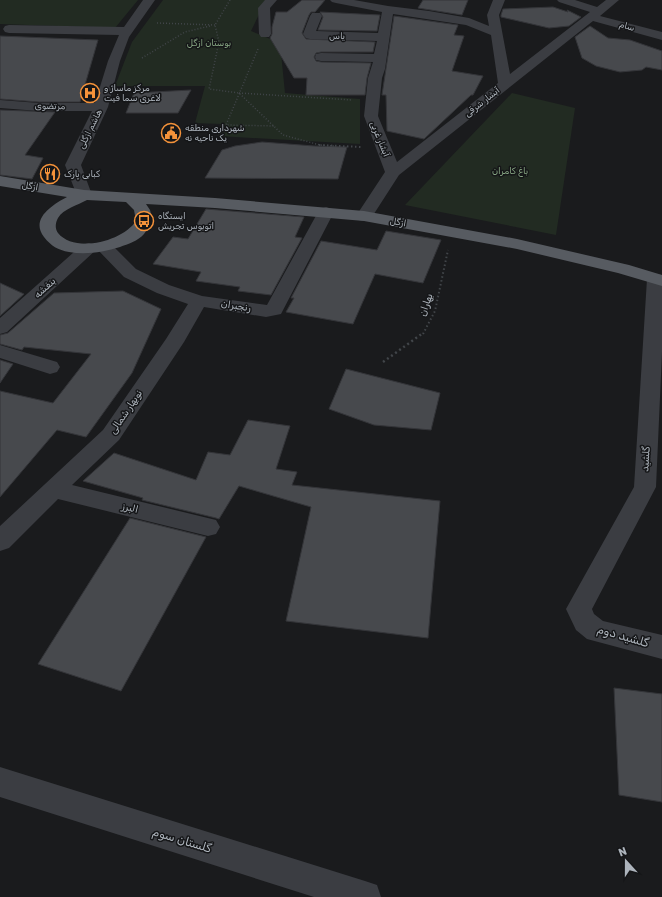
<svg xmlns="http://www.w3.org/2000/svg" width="662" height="897" font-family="Rubik,'Noto Sans Arabic',sans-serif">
  <rect width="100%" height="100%" fill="#1a1b1d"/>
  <!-- green -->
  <path fill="#222b22" d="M 0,0 L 138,0 L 115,28 L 0,24 Z
    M 163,0 L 266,0 L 251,31 L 280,43 L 285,93 L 360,99 L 360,144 L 218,136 L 221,124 L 195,123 L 205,86 L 115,86 L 132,42 Z
    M 512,93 L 575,108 L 556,235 L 405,205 Z"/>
  <!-- building -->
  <path fill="#47494d" stroke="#343539" d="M 302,0 L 325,0 L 315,12 L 311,12 L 309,15 L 302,33 L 306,39 L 375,42 L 373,52 L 321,52 L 316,53 L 314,57 L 316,61 L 321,62 L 371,63 L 367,78 L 365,95 L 306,95 L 307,78 L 294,78 L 270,38 L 272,34 L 272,27 L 276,12 L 287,12 Z
    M 423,0 L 468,0 L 462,15 L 418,8 Z
    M 553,7 L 568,12 L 567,10 L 581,17 L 569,26 L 549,28 L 501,17 L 501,15 L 503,9 Z
    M 320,12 L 380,15 L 377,31 L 318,30 L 323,17 Z
    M 394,16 L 458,25 L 454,35 L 464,36 L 452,71 L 483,76 L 473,95 L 471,95 L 424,139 L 387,131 L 386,95 L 382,95 Z
    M 590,26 L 608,38 L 630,40 L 662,51 L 662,70 L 646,67 L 642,70 L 620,72 L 596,66 L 582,58 L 575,37 Z
    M 0,36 L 98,40 L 80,102 L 39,102 L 0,99 Z
    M 191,90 L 178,113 L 126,113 L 134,93 Z
    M 0,110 L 55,112 L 25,155 L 43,158 L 32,179 L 0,175 Z
    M 262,142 L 314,146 L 347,147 L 338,179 L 205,178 L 222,150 L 235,146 Z
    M 206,209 L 304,217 L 295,237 L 302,238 L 271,295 L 238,291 L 240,287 L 196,281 L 201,272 L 153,264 L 173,237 L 188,239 Z
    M 386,231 L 441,240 L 423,283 L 375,274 L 353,324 L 286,312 L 294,298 L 291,298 L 321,241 L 377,250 Z
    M 0,283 L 24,294 L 0,316 Z
    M 123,291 L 161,309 L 132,373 L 86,437 L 57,430 L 0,497 L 0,391 L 53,403 L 91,354 L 24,347 L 22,350 L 0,344 L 0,335 L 8,333 L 54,293 Z
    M 0,360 L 13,364 L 0,383 Z
    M 346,369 L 440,393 L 431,430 L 374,425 L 329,409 Z
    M 248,420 L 290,426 L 276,469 L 297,472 L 292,485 L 440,501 L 428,638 L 286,621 L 311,507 L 239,486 L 219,519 L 216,518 L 142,500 L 143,498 L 83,481 L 114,453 L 196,480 L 208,452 L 230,455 Z
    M 130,518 L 206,537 L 121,691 L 38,664 Z
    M 614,688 L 662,694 L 662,802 L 619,795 Z"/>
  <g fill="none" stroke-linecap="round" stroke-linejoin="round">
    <!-- path-far2 -->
    <path stroke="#414549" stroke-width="1.5" stroke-dasharray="1 2" stroke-linecap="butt" d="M 230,0 L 215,25 L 219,42 L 209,89 L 239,93 L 283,135 L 320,145 L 334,146
      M 157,23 L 215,25
      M 258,49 L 226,125 L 275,126
      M 142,58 L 185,32 L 210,26
      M 239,93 L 352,100"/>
    <!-- path-far1 -->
    <path stroke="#414549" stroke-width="2" stroke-dasharray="1.5 2.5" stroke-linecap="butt" d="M 319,145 L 361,147
      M 423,334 L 435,311 L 448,250"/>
    <!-- path -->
    <path stroke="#414549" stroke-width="2.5" stroke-dasharray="2 3" stroke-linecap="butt" d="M 383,362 L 423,333"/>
    <!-- minor -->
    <path fill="#3b3d42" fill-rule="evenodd" d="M 143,0 L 155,0 L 129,37 L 120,61 L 108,107 L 81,165 L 92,195 L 90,198 L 84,200 L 78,198 L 65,165 L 92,111 L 39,111 L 0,108 L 0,100 L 39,103 L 95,103 L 108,61 L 119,35 L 9,33 L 5,32 L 3,29 L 5,26 L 9,25 L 124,27 Z
      M 265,0 L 277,0 L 270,8 L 271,34 L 269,37 L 261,37 L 259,34 L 258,8 Z
      M 330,0 L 354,0 L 388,6 L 429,11 L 469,18 L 489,26 L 487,15 L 493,0 L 505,0 L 499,15 L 510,74 L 590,12 L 559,2 L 557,0 L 575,0 L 597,7 L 606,0 L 619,0 L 600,16 L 662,32 L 662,40 L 593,21 L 399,175 L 370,220 L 364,221 L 358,220 L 356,216 L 385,172 L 364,116 L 368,78 L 373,62 L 321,61 L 316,60 L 315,57 L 316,54 L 321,53 L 374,54 L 377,41 L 310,39 L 306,38 L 303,34 L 310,16 L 312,13 L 320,13 L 322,16 L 316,31 L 378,33 L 382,12 L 336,3 L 332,2 ZM 393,14 L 466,25 L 491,35 L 498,83 L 397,162 L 378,116 L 382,78 L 385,69 Z
      M 326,207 L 332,209 L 334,212 L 281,314 L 266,317 L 204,307 L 184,342 L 119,440 L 72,485 L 216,520 L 220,527 L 216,534 L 208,536 L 58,499 L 9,548 L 0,551 L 0,526 L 103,430 L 166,339 L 188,304 L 157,293 L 124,277 L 97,249 L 7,332 L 0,334 L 0,318 L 83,244 L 89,243 L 96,246 L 98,243 L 104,242 L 110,243 L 136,269 L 169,285 L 202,296 L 267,305 L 318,212 L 320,209 Z
      M 656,274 L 662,275 L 662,352 L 656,487 L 592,609 L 594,614 L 603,621 L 662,635 L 662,659 L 587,639 L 576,630 L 566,609 L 634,487 L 647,279 L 650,275 Z
      M 0,345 L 57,362 L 60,367 L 57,372 L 50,374 L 0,358 Z
      M 0,767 L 365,881 L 377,885 L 381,897 L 314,897 L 0,797 Z"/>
    <!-- major -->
    <path fill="#575b61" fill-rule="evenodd" d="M 0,176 L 84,190 L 215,198 L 364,211 L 517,239 L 629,265 L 662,275 L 662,286 L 618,273 L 517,249 L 364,221 L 215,208 L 146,204 L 150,210 L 153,221 C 150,225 147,230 144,234 C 138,241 128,244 120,247 C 104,252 86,255 69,252 C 58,250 51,246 44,237 C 30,219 52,205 67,197 L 0,186 ZM 87,200 L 126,202 L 134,210 L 136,221 C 123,241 75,254 58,233 C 55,229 55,223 58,218 C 63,209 78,205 87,200 Z"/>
  </g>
  <!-- icons -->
  <defs>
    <symbol id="hospital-ring" viewBox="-11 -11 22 22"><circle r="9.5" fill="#151618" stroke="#f4923a" stroke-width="1.5"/><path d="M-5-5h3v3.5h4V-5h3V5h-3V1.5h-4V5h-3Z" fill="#f4923a"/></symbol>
    <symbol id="civic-ring" viewBox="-11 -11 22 22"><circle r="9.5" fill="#151618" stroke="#f4923a" stroke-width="1.5"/><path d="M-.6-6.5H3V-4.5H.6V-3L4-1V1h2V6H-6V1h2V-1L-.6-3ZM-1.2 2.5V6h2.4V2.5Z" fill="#f4923a"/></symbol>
    <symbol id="restaurant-ring" viewBox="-11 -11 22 22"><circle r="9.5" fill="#151618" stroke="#f4923a" stroke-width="1.5"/><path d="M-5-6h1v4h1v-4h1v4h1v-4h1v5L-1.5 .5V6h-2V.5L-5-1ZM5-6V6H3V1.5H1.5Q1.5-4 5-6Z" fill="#f4923a"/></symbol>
    <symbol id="bus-ring" viewBox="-11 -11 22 22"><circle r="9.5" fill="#151618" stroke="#f4923a" stroke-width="1.5"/><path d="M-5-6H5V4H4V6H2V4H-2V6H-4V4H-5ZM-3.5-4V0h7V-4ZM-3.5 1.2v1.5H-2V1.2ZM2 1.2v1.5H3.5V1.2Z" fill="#f4923a"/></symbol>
  </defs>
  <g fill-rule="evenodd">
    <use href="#hospital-ring" x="79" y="82" width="22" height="22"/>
    <use href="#civic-ring" x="160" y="122" width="22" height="22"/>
    <use href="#restaurant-ring" x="39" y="163" width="22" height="22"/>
    <use href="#bus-ring" x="133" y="210" width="22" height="22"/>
  </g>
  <g text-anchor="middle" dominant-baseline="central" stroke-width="3" stroke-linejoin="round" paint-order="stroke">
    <!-- far-street labels -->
    <g font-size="9" fill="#adb4bc" stroke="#151618">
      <text transform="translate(627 26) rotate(16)">سام</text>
      <text transform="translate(337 36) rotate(1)">یاس</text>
      <text transform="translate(482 102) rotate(-38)">آبشار شرقی</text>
      <text transform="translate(50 106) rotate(1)">مرتضوی</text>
      <text transform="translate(90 129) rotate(-64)">هاشم ازگلی</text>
      <text transform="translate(380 139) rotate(68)">آبشار غربی</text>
      <text transform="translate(30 186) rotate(10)">ازگل</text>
      <text transform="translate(398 222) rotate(10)">ازگل</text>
    </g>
    <!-- far-park labels -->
    <g font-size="9" fill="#88a784" stroke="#151618">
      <text x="209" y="43">بوستان ازگل</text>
      <text x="510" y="171">باغ کامران</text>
    </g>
    <!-- far-poi labels -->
    <g font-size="9" fill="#adb4bc" stroke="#151618" text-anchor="start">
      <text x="104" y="88">مرکز ماساژ و<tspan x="104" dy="10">لاغری سما فیت</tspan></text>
      <text x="185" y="128">شهرداری منطقه<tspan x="185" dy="10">یک ناحیه نه</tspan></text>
      <text x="64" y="174">کبابی پارک</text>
      <text x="158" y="216">ایستگاه<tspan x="158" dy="10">اتوبوس تجریش</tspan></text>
    </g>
    <!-- street labels -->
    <g font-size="10" fill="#adb4bc" stroke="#151618">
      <text transform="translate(45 288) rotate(-42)">بنفشه</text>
      <text transform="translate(426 305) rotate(-72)">بهاران</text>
      <text transform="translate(236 306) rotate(9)">رنجبران</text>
      <text transform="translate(126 412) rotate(-56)">نوبهار شمالی</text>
      <text transform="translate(646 459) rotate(-87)">گلشید</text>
      <text transform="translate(130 508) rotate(14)">البرز</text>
    </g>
    <!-- near-street labels -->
    <g font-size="12" fill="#adb4bc" stroke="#151618">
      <text transform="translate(623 636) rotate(16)">گلشيد دوم</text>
      <text transform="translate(182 840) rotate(17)">گلستان سوم</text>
    </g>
  </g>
  <!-- north arrow -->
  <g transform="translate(626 861) rotate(339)" stroke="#151618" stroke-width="3" paint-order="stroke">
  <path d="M0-3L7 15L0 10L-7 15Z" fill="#adb4bc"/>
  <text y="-6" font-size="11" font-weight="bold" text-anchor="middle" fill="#adb4bc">N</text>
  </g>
</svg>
